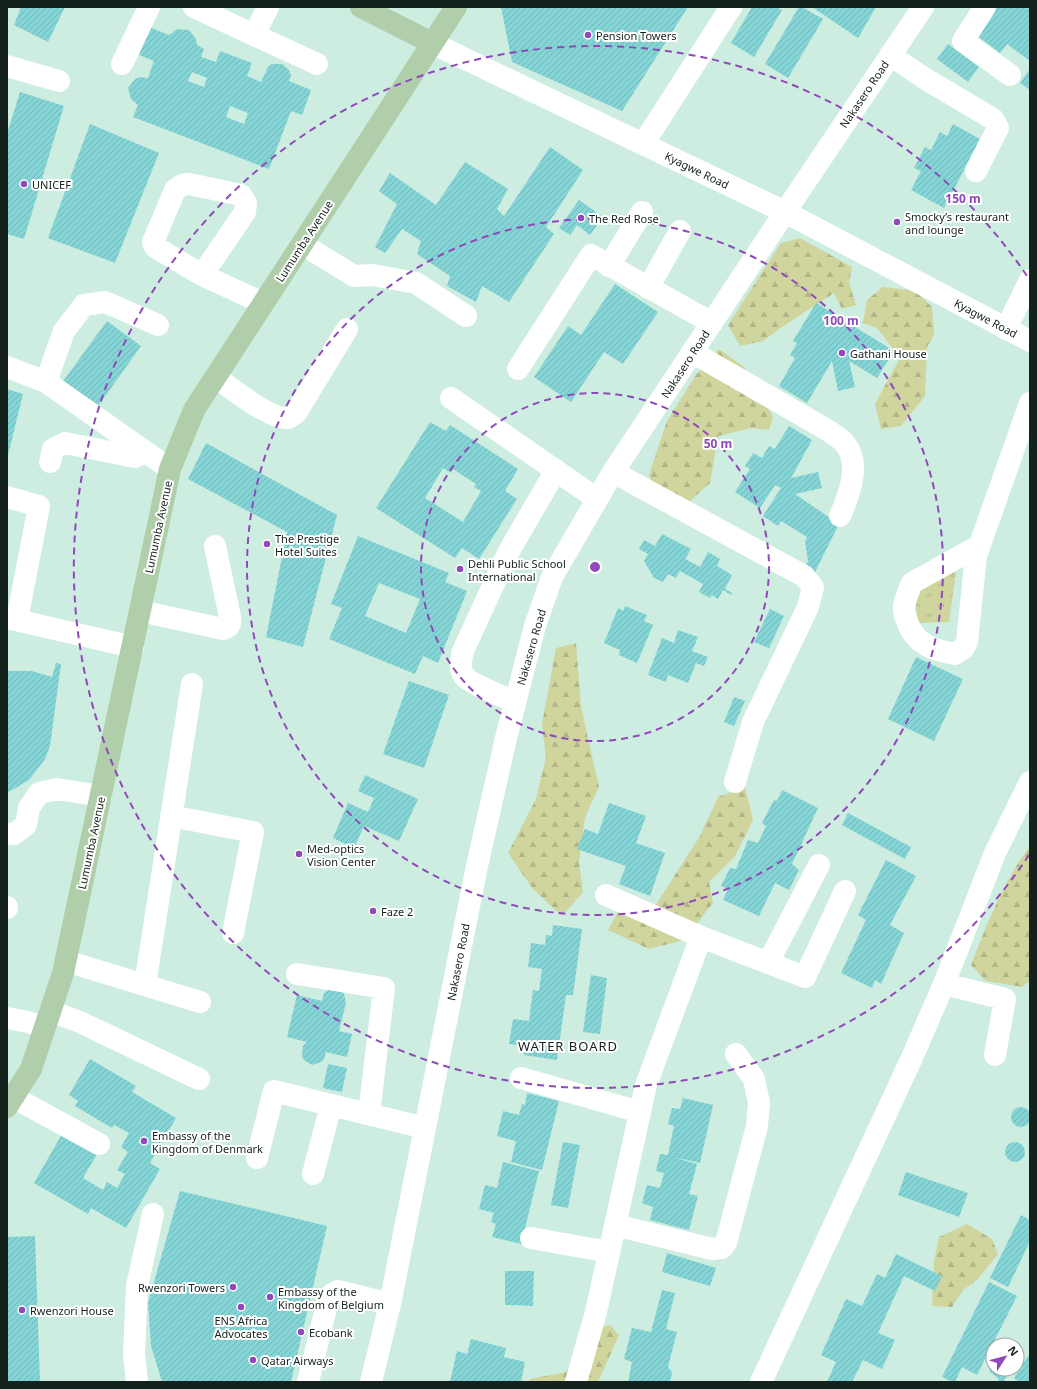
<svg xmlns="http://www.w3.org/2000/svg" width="1037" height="1389" font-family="'Noto Sans',sans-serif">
  <defs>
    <pattern id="grass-tufts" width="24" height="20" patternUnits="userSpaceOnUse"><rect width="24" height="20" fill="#d0d49d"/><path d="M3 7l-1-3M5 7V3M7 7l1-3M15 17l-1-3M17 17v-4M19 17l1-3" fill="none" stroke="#b2b687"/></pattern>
    <pattern id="forest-firs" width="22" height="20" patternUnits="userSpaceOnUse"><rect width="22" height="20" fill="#d0d49d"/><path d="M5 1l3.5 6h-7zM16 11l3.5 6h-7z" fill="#b2b687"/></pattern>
    <pattern id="building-hatch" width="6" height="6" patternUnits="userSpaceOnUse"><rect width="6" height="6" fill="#85d5d6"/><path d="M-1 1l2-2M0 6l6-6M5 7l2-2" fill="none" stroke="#72b7b7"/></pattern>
  </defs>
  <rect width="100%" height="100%" fill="#ccede0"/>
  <!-- grass -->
  <path fill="url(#grass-tufts)" d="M 956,572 L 949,622 L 918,623 L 916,605 L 923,576 Z"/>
  <!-- forest -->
  <path fill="url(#forest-firs)" d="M 800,238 L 852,267 L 849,283 L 856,305 L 842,309 L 834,293 L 782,327 L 763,341 L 740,346 L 728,325 L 781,243 Z
    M 883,287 L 915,291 L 932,307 L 934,335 L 927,347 L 925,396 L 901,426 L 881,429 L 875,404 L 900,358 L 877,328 L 863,323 L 867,300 Z
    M 719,349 L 744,367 L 773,417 L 769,430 L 751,428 L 718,436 L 710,483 L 689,502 L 664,514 L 649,475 L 667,421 L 696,375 Z
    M 576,643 L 581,707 L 599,787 L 585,817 L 579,862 L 583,892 L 562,916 L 533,889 L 508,853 L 536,799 L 546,757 L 542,724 L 556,648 Z
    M 745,787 L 753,820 L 735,856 L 709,882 L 713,903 L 684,940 L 649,949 L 608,930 L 619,910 L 650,914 L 700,836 L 718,797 Z
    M 1030,846 L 1030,981 L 1022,987 L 986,981 L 971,965 C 987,924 1003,882 1030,846 Z
    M 967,1224 L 992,1239 L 998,1254 L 978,1279 L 963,1290 L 952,1307 L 932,1306 L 934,1262 L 939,1237 Z
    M 610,1325 L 619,1335 L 598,1382 L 529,1382 L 530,1379 L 566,1372 L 591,1330 Z"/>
  <!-- building -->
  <path fill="url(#building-hatch)" fill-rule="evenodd" d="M 21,7 L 65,7 L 48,42 L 14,25 Z
    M 501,7 L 688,7 L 622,111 L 512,62 Z
    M 752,7 L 776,7 L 782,10 L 754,57 L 731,43 Z
    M 799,7 L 802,7 L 823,19 L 788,78 L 765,64 Z
    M 812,7 L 876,7 L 858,38 Z
    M 996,7 L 1027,7 L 1030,10 L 1030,61 L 1007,44 L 1000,53 L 976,35 Z
    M 149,27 L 169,35 L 177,29 L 189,30 L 196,39 L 197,45 L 204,49 L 201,57 L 216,62 L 220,51 L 252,63 L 247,76 L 261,82 L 268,67 L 272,64 L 282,64 L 289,70 L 291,75 L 289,81 L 311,90 L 302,115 L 291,111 L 269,169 L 133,117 L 138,105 L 131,99 L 128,88 L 135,79 L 140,77 L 148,78 L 154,61 L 139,55 ZM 192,72 L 207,78 L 204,87 L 188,81 ZM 230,106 L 248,113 L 244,124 L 226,117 Z
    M 948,44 L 979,67 L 968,82 L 937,59 Z
    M 1030,69 L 1030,90 L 1020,83 Z
    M 20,92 L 64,106 L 24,239 L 7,234 L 7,134 Z
    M 90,124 L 159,153 L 115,263 L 48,238 Z
    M 953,124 L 980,139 L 944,208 L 911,190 L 921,171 L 914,168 L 925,147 L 931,150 L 940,132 L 947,136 Z
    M 550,147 L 583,170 L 546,227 L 554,234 L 509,302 L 482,286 L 476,302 L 447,286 L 450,276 L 417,254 L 421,241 L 402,229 L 385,253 L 375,247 L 397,204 L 379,191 L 390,173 L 436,205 L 465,162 L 508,189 L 497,209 L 504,216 Z
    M 579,200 L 603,217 L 590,235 L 577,225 L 570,235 L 559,228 Z
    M 615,284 L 658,312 L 623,364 L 604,352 L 571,402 L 534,377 L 568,326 L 581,335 Z
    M 816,303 L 894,351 L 877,378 L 849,361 L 855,387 L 838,391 L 832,361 L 807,403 L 779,386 L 795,358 L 790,355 L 797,343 L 793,341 Z
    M 107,321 L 141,346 L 96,409 L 61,384 Z
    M 7,389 L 23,394 L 8,455 L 7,455 Z
    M 430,422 L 446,431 L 450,425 L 518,469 L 505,491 L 517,499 L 479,559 L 462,548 L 455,558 L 376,508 ZM 443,468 L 451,473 L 453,469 L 476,484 L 474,487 L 481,491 L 463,522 L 425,498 Z
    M 789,426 L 812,440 L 791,478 L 818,472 L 822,488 L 795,494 L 839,524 L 812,578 L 802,572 L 808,561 L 805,541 L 807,537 L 781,521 L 778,526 L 763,516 L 781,488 L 775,485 L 760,508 L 735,492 L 750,469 L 745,466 L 753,453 L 762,458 L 769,446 L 775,449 Z
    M 206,443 L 337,515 L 303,647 L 266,637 L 287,532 L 188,479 Z
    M 662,534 L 691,549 L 685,559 L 700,567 L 708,552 L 720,559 L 717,566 L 732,575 L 725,589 L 732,593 L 731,595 L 723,590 L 718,599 L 712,595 L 710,598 L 699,592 L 703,584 L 680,571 L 676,578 L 668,574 L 663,582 L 654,578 L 644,561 L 648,554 L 639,549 L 644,540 L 655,546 Z
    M 358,536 L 449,573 L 445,582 L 467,591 L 438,663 L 423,656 L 415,674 L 329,639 L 342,608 L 331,604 ZM 379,583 L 420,599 L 406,633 L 365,616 Z
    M 625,606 L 647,615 L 644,621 L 653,625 L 637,663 L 619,655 L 620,650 L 604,643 L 618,608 L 623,611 Z
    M 770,609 L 784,616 L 769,648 L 754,642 Z
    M 678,630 L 698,637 L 692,651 L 708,657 L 704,666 L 696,663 L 688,683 L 668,675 L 666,682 L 648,675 L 662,638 L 674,643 Z
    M 916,657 L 963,679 L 934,741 L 888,719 Z
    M 56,663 L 61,664 L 50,746 L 45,759 L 29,780 L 7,793 L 7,671 L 32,671 L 52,677 Z
    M 409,681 L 449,695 L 424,768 L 383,754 Z
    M 734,697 L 745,701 L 734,726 L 724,722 Z
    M 365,775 L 418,799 L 399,841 L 364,826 L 354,848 L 333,838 L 348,803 L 368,812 L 374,798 L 358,791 Z
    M 782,790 L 818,808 L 792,864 L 799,870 L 789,890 L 775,883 L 759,916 L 723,900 L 728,889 L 721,886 L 730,868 L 736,869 L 748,840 L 758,843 L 766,826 L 762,823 L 774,800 L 777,801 Z
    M 609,803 L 646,816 L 636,843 L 665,853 L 650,896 L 619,884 L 626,866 L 577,849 L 585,829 L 598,834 Z
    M 848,813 L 911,847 L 905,859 L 842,825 Z
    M 886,860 L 916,876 L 890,925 L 904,933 L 881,984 L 875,980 L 872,988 L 841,973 L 866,920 L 858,915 Z
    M 553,925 L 582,929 L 573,995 L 566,995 L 557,1060 L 524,1055 L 526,1046 L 509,1044 L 513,1019 L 529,1021 L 533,990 L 539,991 L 542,969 L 528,967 L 531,943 L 545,945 L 546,935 L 552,936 Z
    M 591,975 L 607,978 L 600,1034 L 583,1032 Z
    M 328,990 L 341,990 L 344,994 L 346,1003 L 339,1031 L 352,1034 L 347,1057 L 326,1052 L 324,1059 L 321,1062 L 312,1065 L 304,1060 L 302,1056 L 303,1046 L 307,1042 L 287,1037 L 297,995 L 322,1001 L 324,993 Z
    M 90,1059 L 136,1086 L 132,1092 L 176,1118 L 150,1163 L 160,1169 L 126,1228 L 91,1208 L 88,1214 L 34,1183 L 62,1134 L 97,1154 L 83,1178 L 103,1190 L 107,1182 L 117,1188 L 125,1174 L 117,1170 L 128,1152 L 121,1147 L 129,1133 L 114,1125 L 112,1128 L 75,1106 L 78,1101 L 69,1095 Z
    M 328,1064 L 347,1068 L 342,1092 L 323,1088 Z
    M 527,1093 L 559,1101 L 542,1170 L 511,1162 L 516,1141 L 497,1136 L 503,1111 L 519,1115 L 522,1104 L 525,1105 Z
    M 683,1098 L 713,1105 L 700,1163 L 673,1157 L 697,1164 L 689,1194 L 698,1196 L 689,1230 L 650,1220 L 653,1207 L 642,1203 L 647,1185 L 660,1188 L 664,1173 L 656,1171 L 660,1154 L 668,1155 L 674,1126 L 668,1124 L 672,1108 L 680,1109 Z
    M1011 1117a10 10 0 1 1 20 0a10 10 0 1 1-20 0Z
    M 563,1142 L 580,1145 L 568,1208 L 551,1205 Z
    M1005 1152a10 10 0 1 1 20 0a10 10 0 1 1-20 0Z
    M 503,1162 L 539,1171 L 521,1244 L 492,1237 L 496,1224 L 491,1222 L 494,1213 L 479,1209 L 485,1185 L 497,1188 Z
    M 906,1172 L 968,1193 L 959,1217 L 898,1195 Z
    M 180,1191 L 327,1226 L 291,1382 L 162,1382 L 151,1346 L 148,1303 Z
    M 1021,1215 L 1030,1220 L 1030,1241 L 1008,1287 L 990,1278 Z
    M 35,1236 L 40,1382 L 7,1382 L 7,1237 Z
    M 667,1253 L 716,1268 L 710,1286 L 662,1272 Z
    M 896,1254 L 942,1276 L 935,1291 L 904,1276 L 878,1333 L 895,1340 L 882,1369 L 863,1360 L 852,1382 L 827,1382 L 836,1362 L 821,1355 L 846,1299 L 862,1306 L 877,1274 L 885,1278 Z
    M 505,1271 L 534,1271 L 533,1306 L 505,1305 Z
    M 989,1282 L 1017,1296 L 977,1375 L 962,1367 L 955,1382 L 953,1382 L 942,1377 Z
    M 662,1290 L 675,1293 L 666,1329 L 677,1332 L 668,1367 L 672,1372 L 670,1382 L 628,1382 L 632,1362 L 624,1359 L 632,1328 L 651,1332 Z
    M 471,1339 L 506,1348 L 504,1357 L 525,1362 L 521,1382 L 450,1382 L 457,1351 L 467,1354 Z
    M 1028,1356 L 1030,1356 L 1030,1382 L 1019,1382 L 1014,1378 Z
    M 993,1366 L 993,1369 L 1012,1369 L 1004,1380 L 1006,1382 L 997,1382 L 999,1379 L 989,1371 Z"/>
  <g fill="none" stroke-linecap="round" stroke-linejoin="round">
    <!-- minor -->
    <path stroke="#fff" stroke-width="22" d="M 194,7 L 254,35
      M 268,7 L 254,35 L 317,64
      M 985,7 L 963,41 L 1010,75
      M 432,43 L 785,212 L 1030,341
      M 890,55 L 924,78 L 993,119 L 998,128 L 976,171
      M 122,64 L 149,7
      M 7,66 L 59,81
      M 643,144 L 731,7
      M 302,244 L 354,276 L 373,275 L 416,283 L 466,316
      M 609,266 L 642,212
      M 202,275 L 245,212 L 246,203 L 241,195 L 189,184 L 182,185 L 175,190 L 153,242 L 155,247 L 202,275 L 263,303
      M 648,288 L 680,231
      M 1006,329 L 1030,280
      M 692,352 L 829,431 C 834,435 842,439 846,445 C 861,465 849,495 840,516
      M 7,367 L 46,382 L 170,469
      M 518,369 L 591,255 L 712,323
      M 216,377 C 229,387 271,420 288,418 C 291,417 293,415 296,413 L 347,329
      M 46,382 L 64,331 L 84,305 L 105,302 L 158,325
      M 451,398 L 597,499
      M 50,462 L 53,449 L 65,443 L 135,457 L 145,452
      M 613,472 L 804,576 L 813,587 L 808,607 L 753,722 L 735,782
      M 7,497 L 39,506 L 17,620
      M 980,545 L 912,583 C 909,590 905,599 904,606 C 903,613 906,618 908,624 C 917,645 933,650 955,654 L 963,649 L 967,642 L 976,556 L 1030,403
      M 140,611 L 223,629 C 230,627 231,624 230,617 L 215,546
      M 7,618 L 133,647
      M 515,702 C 505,697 470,684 464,676 C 459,669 461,659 463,651 L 508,553 L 556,470
      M 171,816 L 253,832 L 233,933
      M 7,834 L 14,834 L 26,825 L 29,808 L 39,793 L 57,789 L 101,796
      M 7,908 L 7,907
      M 701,937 L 805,977 L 845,891
      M 66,961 L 200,1002
      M 769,961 L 819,865
      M 297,974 L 384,988 L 369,1114
      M 944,984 L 1005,999 L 995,1055
      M 145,985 L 192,684
      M 50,1011 L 80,1022 L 199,1079
      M 7,1018 L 28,1022 L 44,1028
      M 521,1078 L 640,1112
      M 13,1097 L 99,1144
      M 257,1158 L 274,1091 L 425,1128
      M 313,1174 L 331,1105
      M 615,1225 L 712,1249 L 722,1248 L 726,1243 L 757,1126 L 759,1103 L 754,1079 L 736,1054
      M 531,1238 L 609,1252
      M 137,1382 L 134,1354 L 137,1286 L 153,1214
      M 308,1382 L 328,1300 L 332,1294 L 338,1291 L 390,1304
      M 371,1382 L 390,1304 L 477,866 L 506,738 L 535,626 L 552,577 L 613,472 L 785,212 L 923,7
      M 576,1382 L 596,1312 L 646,1085 L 701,937 L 606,895
      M 761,1382 L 910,1062 L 944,984 L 995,853 L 1030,782"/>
    <!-- major -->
    <path stroke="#afcea9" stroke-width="22" d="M 361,7 L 432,43
      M 7,1107 L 31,1069 L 63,973 L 170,469 L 194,410 L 456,7"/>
  </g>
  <!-- distance rings -->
  <g fill="none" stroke="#9048ba" stroke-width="2" stroke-dasharray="7 5">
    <circle cx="595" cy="567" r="174"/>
    <circle cx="595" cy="567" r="348"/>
    <path d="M1029 855A521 521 0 1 1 1029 279"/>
  </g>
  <!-- markers -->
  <g fill="#9048ba" stroke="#fff" stroke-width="1.5">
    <circle cx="588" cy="35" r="4"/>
    <circle cx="24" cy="184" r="4"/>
    <circle cx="581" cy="218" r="4"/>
    <circle cx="897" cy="222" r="4"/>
    <circle cx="842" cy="353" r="4"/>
    <circle cx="267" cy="544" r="4"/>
    <circle cx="460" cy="569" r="4"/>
    <circle cx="299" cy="854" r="4"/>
    <circle cx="373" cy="911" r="4"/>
    <circle cx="144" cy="1141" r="4"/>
    <circle cx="233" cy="1287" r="4"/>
    <circle cx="270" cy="1297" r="4"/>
    <circle cx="241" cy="1307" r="4"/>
    <circle cx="22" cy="1310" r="4"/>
    <circle cx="301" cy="1332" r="4"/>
    <circle cx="253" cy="1360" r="4"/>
  </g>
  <g text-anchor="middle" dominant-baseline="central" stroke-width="4" stroke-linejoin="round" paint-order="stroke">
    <!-- poi labels -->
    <g font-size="11" fill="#15211c" stroke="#fff" text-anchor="start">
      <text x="596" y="35">Pension Towers</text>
      <text x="32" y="184">UNICEF</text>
      <text x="905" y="216">Smocky’s restaurant<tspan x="905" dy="13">and lounge</tspan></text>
      <text x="589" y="218">The Red Rose</text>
      <text x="850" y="353">Gathani House</text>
      <text x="275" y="538">The Prestige<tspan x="275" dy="13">Hotel Suites</tspan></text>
      <text x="468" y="563">Dehli Public School<tspan x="468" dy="13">International</tspan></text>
      <text x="307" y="848">Med-optics<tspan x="307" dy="13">Vision Center</tspan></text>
      <text x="381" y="911">Faze 2</text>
      <text x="152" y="1135">Embassy of the<tspan x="152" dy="13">Kingdom of Denmark</tspan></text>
      <text x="225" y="1287" text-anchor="end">Rwenzori Towers</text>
      <text x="278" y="1291">Embassy of the<tspan x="278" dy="13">Kingdom of Belgium</tspan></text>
      <text x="30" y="1310">Rwenzori House</text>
      <text x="241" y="1320" text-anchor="middle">ENS Africa<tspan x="241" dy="13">Advocates</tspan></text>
      <text x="309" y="1332">Ecobank</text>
      <text x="261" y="1360">Qatar Airways</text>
    </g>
    <!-- street labels -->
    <g font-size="11" fill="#15211c" stroke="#fff">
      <text transform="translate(864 94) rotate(-56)">Nakasero Road</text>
      <text transform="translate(697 170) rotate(26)">Kyagwe Road</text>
      <text transform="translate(304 241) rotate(-57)">Lumumba Avenue</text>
      <text transform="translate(986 318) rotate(28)">Kyagwe Road</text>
      <text transform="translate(685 364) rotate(-57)">Nakasero Road</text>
      <text transform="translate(158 527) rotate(-78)">Lumumba Avenue</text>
      <text transform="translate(531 647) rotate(-74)">Nakasero Road</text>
      <text transform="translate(91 843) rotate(-78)">Lumumba Avenue</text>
      <text transform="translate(458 962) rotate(-79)">Nakasero Road</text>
    </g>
    <!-- quarter labels -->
    <g font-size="13" letter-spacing="1" fill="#15211c" stroke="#fff">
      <text x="568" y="1046">WATER BOARD</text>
    </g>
  </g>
  <circle cx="595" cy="567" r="6" fill="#9048ba" stroke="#fff" stroke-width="2"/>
  <g font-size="12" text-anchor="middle" font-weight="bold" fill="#9048ba" stroke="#fff" stroke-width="4" stroke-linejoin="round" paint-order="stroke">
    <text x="963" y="203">150 m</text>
    <text x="841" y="325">100 m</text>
    <text x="718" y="448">50 m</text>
  </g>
  <!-- border -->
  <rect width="1037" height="1389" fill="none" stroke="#15211c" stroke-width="16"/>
  <!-- north arrow -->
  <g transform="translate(1005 1357) rotate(54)"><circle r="19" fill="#ffffff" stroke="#a1a6a4"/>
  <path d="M0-3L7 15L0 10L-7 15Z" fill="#9048ba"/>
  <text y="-6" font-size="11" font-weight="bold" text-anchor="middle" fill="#15211c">N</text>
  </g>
</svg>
